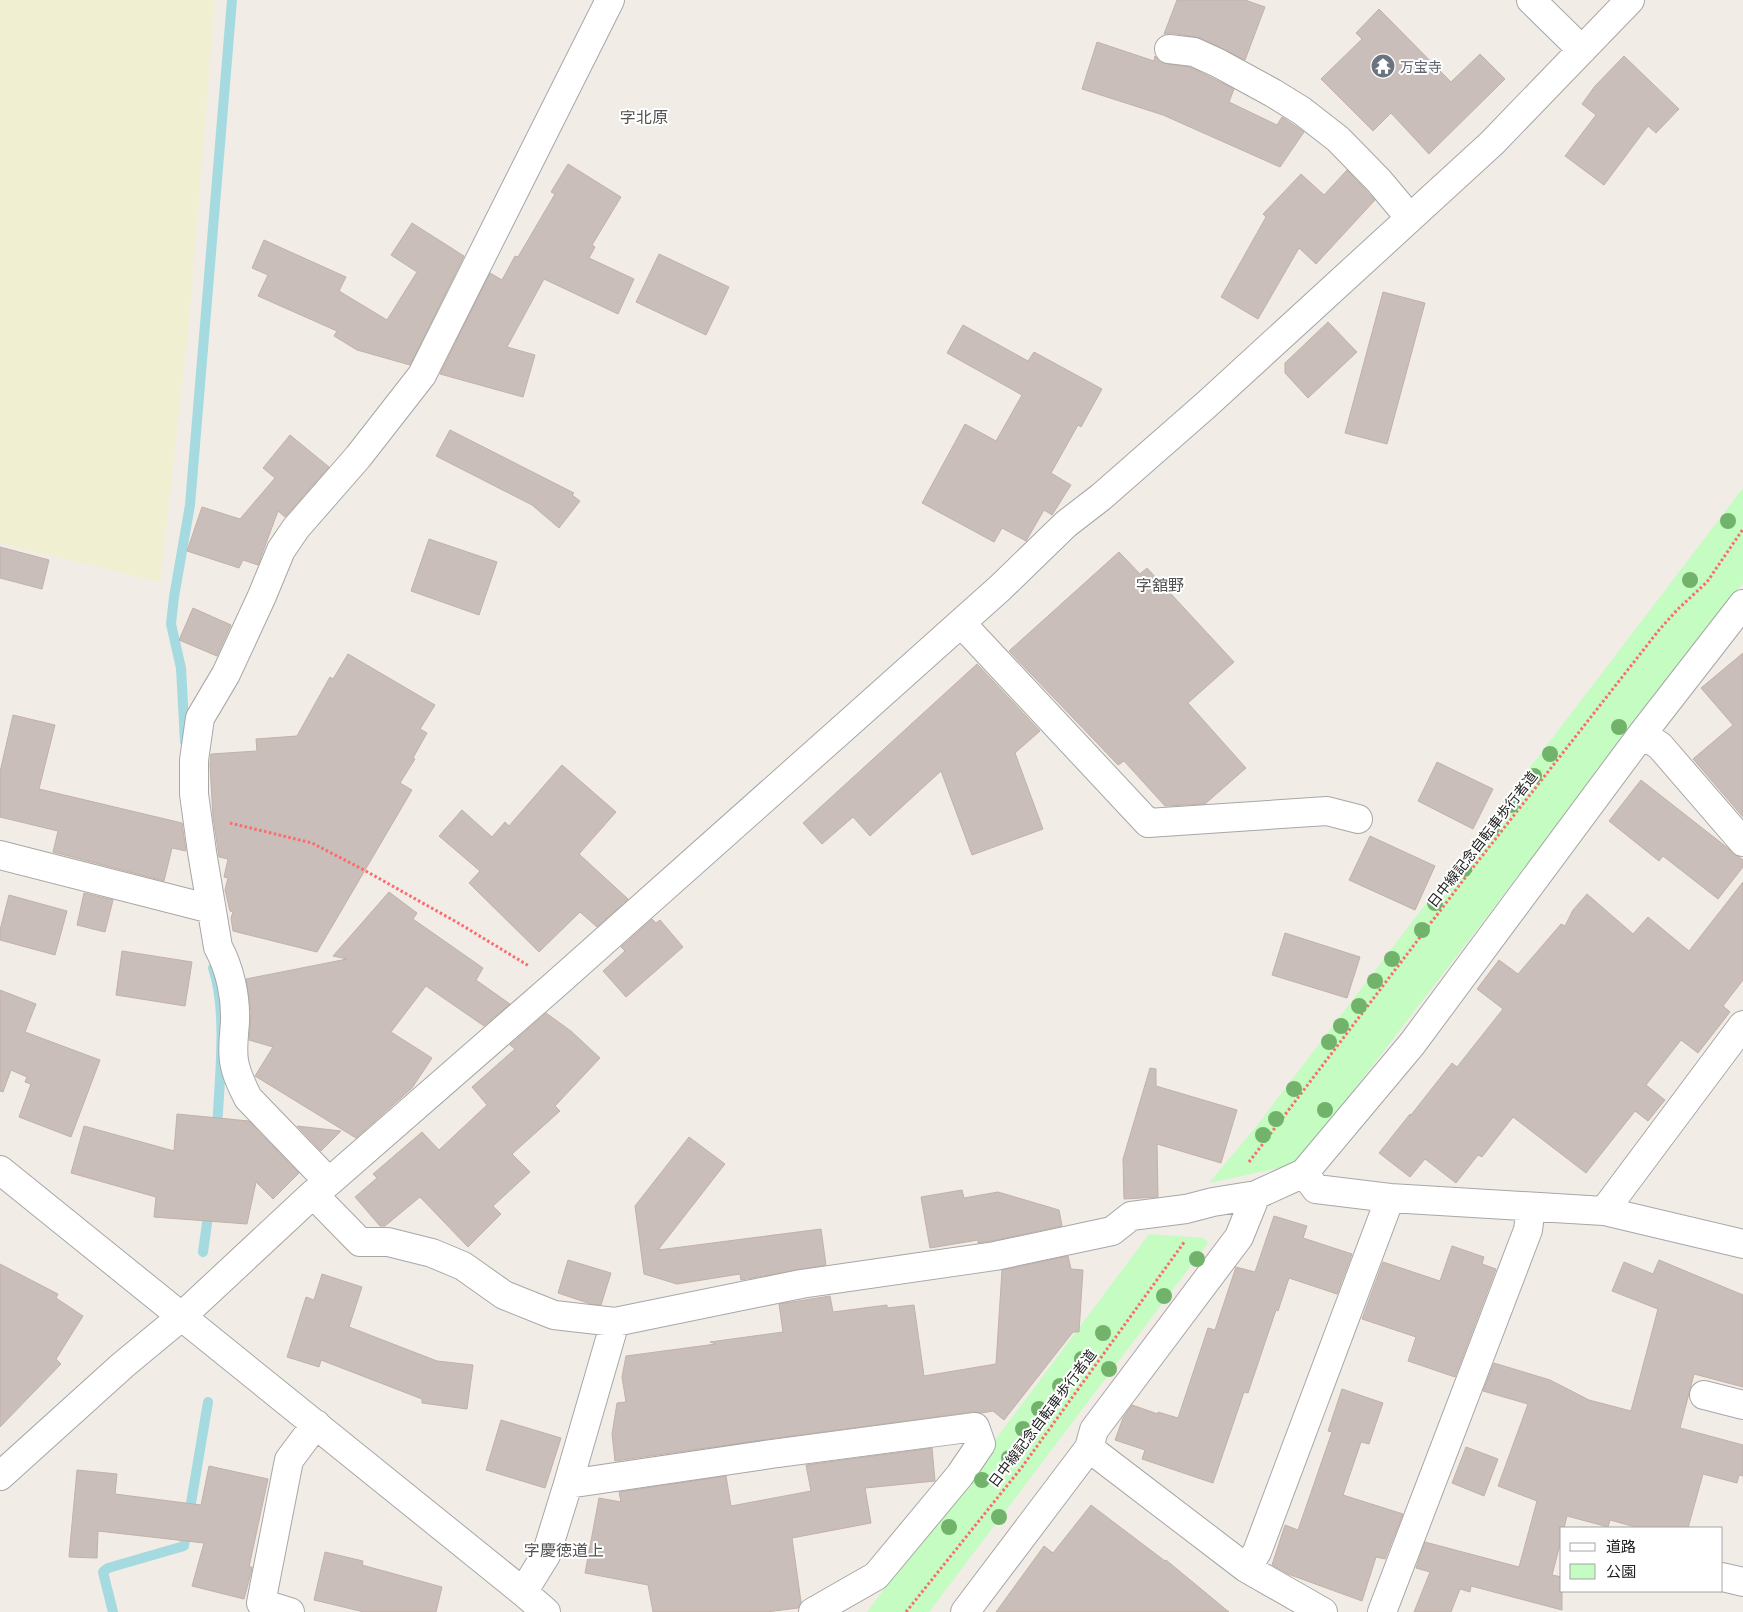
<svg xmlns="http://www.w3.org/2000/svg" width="1743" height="1612" font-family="Inter,'Noto Sans JP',sans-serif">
  <rect width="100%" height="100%" fill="#f1ece6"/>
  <!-- farmland -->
  <path fill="#f0efd1" d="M 0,0 L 215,0 L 189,322 L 160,582 L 0,543 Z"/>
  <!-- park -->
  <path fill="#c4fcc2" d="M 1743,488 L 1743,583 L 1297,1164 L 1209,1183 L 1255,1128 Z
    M 1149,1234 L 1203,1238 L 1208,1243 L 929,1612 L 867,1612 Z"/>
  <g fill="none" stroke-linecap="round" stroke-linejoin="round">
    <!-- stream -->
    <path stroke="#a5dae0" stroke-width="10" d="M 185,742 L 181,668 L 171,624 L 174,597 L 190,505 L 232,0
      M 213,968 C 228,1011 219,1083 217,1130
      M 203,1252 L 209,1209
      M 189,1515 L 208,1402
      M 113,1612 L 103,1572 L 108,1568 L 184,1546 L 187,1529"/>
  </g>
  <!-- building -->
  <path fill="#c9beb9" stroke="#c3b1a8" d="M 1177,0 L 1245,0 L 1265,7 L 1245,60 L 1200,38 L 1171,33 L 1164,34 Z
    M 1379,9 L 1451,82 L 1480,54 L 1505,79 L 1429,154 L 1391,113 L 1373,131 L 1321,79 L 1362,39 L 1356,33 Z
    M 1097,42 L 1154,61 L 1155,56 L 1160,62 L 1167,64 L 1190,67 L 1234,89 L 1229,102 L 1277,125 L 1282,117 L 1304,132 L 1280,167 L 1163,115 L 1082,89 Z
    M 1624,56 L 1679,109 L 1656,133 L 1648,126 L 1604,185 L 1565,156 L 1596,115 L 1582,104 L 1595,86 Z
    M 568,164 L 621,197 L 592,245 L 595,247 L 589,258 L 634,279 L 618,314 L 544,279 L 507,347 L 535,355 L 523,397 L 440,374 L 490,273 L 502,280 L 515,256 L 518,257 L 555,194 L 551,192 Z
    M 1347,170 L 1375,200 L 1316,264 L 1299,248 L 1258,319 L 1221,297 L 1266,217 L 1263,214 L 1301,174 L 1324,195 Z
    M 412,223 L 464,256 L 410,365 L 357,350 L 334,336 L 337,331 L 258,296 L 268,275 L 252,268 L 264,240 L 346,277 L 339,291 L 387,320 L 417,272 L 391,255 Z
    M 659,254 L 729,287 L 706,335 L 636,302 Z
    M 1383,292 L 1425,303 L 1387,444 L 1345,433 Z
    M 1328,322 L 1357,352 L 1308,398 L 1285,373 L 1285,363 Z
    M 963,325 L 1028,361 L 1034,352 L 1102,389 L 1081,427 L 1078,425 L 1051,473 L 1071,485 L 1052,515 L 1044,510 L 1026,541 L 1002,528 L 994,542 L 922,503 L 965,424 L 996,441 L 1022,395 L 947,353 Z
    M 450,430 L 574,493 L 572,495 L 580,501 L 559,528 L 532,505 L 436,456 Z
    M 290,435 L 329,467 L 285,517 L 278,511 L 258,565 L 243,560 L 239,568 L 187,551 L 202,507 L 240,519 L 275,478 L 263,468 Z
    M 429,539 L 497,562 L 479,615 L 411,591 Z
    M 0,547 L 49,560 L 42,589 L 0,578 Z
    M 1119,552 L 1140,574 L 1147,568 L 1234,662 L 1188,703 L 1246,768 L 1205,804 L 1165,806 L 1124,761 L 1118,765 L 1009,651 Z
    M 193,608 L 231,625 L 217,656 L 179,640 Z
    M 1743,653 L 1743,817 L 1693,759 L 1733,725 L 1701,688 Z
    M 348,654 L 435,705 L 420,729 L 427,733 L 413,758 L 415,759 L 400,783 L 412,790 L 317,952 L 233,931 L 231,918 L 233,912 L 230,911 L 225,890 L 228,878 L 224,877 L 228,859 L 219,857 L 213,817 L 210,765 L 211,754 L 257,751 L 256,739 L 297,736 L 330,677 L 333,679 Z
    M 977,664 L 1040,731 L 1015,753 L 1043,829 L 972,855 L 941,771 L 870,836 L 853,817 L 822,844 L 803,823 Z
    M 13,715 L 55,725 L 39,789 L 182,823 L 186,851 L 172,848 L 164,881 L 53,852 L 58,831 L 0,817 L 0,772 Z
    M 1437,762 L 1493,789 L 1473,829 L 1418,801 Z
    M 562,765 L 616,812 L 579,854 L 628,899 L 597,927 L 580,912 L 539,952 L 469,883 L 480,871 L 439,836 L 462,810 L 492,837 L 505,822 L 509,826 Z
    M 1641,780 L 1743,860 L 1743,867 L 1718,899 L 1663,856 L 1659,861 L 1609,821 Z
    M 1370,836 L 1435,866 L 1415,910 L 1349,880 Z
    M 1743,882 L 1743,980 L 1723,1006 L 1730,1012 L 1698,1053 L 1681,1040 L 1646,1085 L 1665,1100 L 1648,1121 L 1635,1111 L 1586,1173 L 1513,1117 L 1482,1157 L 1478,1155 L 1456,1183 L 1425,1159 L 1410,1177 L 1379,1153 L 1410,1114 L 1411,1115 L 1452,1063 L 1457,1067 L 1503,1009 L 1477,989 L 1499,960 L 1518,974 L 1561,924 L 1565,926 L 1573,910 L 1587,894 L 1633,934 L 1648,917 L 1689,951 Z
    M 389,892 L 417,913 L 413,919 L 483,968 L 476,980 L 510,1004 L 484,1026 L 426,986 L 391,1032 L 432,1058 L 412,1088 L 356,1138 L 255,1076 L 273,1047 L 249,1040 L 251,1012 L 246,979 L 347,959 L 333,956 Z
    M 84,893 L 113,900 L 105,932 L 77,925 Z
    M 9,895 L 67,911 L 55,955 L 0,940 L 0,930 Z
    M 652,919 L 656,923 L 660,920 L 683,947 L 626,997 L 603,971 L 625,951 L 621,947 Z
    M 1285,933 L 1360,957 L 1347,998 L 1272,975 Z
    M 122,951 L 192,962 L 185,1006 L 116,995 Z
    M 0,990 L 36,1004 L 25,1032 L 100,1060 L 71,1137 L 19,1117 L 31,1084 L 25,1082 L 27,1077 L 11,1070 L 3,1092 L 0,1091 Z
    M 546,1013 L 571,1031 L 600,1058 L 555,1106 L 560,1111 L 512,1154 L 530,1172 L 493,1206 L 501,1214 L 468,1247 L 420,1197 L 385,1226 L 380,1226 L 355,1197 L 377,1178 L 373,1174 L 422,1132 L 439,1150 L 487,1105 L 472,1087 L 515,1049 L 510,1045 Z
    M 1150,1068 L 1156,1069 L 1156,1086 L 1237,1110 L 1221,1163 L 1157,1144 L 1158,1197 L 1124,1199 L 1123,1159 Z
    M 177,1114 L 249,1121 L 299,1173 L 273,1199 L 256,1182 L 247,1224 L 154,1217 L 156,1197 L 71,1173 L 84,1126 L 174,1151 Z
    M 297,1126 L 341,1131 L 321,1151 Z
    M 689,1137 L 725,1164 L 658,1250 L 821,1229 L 826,1265 L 741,1280 L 740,1274 L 677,1284 L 644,1274 L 635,1206 Z
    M 962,1190 L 964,1198 L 998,1192 L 1059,1210 L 1062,1226 L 992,1241 L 978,1243 L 978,1240 L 930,1248 L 921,1197 Z
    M 1274,1216 L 1307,1226 L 1303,1238 L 1352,1254 L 1337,1294 L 1289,1278 L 1278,1311 L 1276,1310 L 1248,1393 L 1244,1392 L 1213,1483 L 1142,1459 L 1145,1450 L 1115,1440 L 1123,1418 L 1132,1405 L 1158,1414 L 1158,1412 L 1178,1418 L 1208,1328 L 1215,1330 L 1236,1267 L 1255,1272 Z
    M 1452,1246 L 1484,1257 L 1482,1264 L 1496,1269 L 1455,1377 L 1408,1361 L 1416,1337 L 1362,1319 L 1383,1262 L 1440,1281 Z
    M 1068,1256 L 1071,1269 L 1083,1270 L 1079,1332 L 1073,1332 L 1004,1420 L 993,1411 L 981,1413 L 973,1412 L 769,1439 L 615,1461 L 612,1434 L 617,1403 L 626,1402 L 622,1377 L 626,1356 L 716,1344 L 710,1342 L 783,1332 L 779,1304 L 830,1296 L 833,1312 L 887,1305 L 887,1308 L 914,1305 L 924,1376 L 996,1364 L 1002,1270 Z
    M 568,1260 L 611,1273 L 601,1305 L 591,1304 L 558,1293 Z
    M 1659,1260 L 1743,1295 L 1743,1387 L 1694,1374 L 1680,1428 L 1743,1445 L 1743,1476 L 1739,1475 L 1737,1483 L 1703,1474 L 1688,1528 L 1639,1528 L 1610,1520 L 1608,1527 L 1567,1516 L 1564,1528 L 1562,1528 L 1562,1537 L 1552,1575 L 1562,1577 L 1562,1610 L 1471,1586 L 1470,1592 L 1460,1589 L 1451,1612 L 1414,1612 L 1430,1572 L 1416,1568 L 1425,1542 L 1519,1567 L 1537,1501 L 1498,1486 L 1528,1404 L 1483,1391 L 1494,1363 L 1550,1380 L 1589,1400 L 1631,1411 L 1658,1309 L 1612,1291 L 1624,1262 L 1653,1274 Z
    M 0,1264 L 58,1294 L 56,1298 L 83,1316 L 56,1359 L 61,1364 L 0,1427 Z
    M 322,1274 L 362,1287 L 349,1327 L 437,1361 L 473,1365 L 467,1409 L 422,1403 L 422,1399 L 321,1360 L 319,1367 L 287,1357 L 306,1297 L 314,1300 Z
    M 1342,1389 L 1383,1403 L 1369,1444 L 1361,1442 L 1343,1495 L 1403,1514 L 1385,1559 L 1376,1557 L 1362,1601 L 1288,1574 L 1272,1565 L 1285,1525 L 1298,1530 L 1332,1432 L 1328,1431 Z
    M 501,1420 L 561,1438 L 545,1488 L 486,1470 Z
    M 1466,1447 L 1498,1459 L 1484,1496 L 1452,1483 Z
    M 932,1448 L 935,1481 L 865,1488 L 871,1523 L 792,1538 L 801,1602 L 798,1608 L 766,1612 L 653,1612 L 648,1585 L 585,1573 L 599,1498 L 621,1502 L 619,1492 L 726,1476 L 731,1506 L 811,1491 L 806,1465 Z
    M 209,1466 L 268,1479 L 249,1567 L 252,1567 L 251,1573 L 244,1599 L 192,1586 L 204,1543 L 98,1531 L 97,1558 L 69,1557 L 77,1470 L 117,1474 L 115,1494 L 201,1505 Z
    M 1091,1505 L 1165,1561 L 1166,1560 L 1229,1612 L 996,1612 L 1044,1546 L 1053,1553 Z
    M 325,1552 L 363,1561 L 362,1565 L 442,1587 L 436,1612 L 364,1612 L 314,1600 Z"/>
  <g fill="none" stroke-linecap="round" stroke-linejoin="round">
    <defs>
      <path id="minor" d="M 1531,0 L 1582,50
        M 1169,49 L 1194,52 L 1218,63 L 1273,93 L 1302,111 L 1338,139 L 1379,181 L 1410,218
        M 961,623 L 1148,823 L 1327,811 L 1358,819
        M 1642,734 L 1660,746 L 1743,842
        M 0,855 L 211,909
        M 0,1170 L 523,1592 L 546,1612
        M 1304,1173 L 1316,1189 L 1390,1198 L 1604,1211 L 1743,1244
        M 329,1182 L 248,1098 C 242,1086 236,1074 234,1061 C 232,1048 234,1036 235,1022 C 236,997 230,969 218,947 L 202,852 L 194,794 L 194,760 L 200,718 L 226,674 L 262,596 L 281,550 L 296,528 L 358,457 L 422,375 L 610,0
        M 313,1194 L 360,1242 L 388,1242 L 432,1253 L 463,1266 L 504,1295 L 554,1315 L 615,1322 L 801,1284 L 995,1256 L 1112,1231 L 1131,1216 L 1186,1209 L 1213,1202 L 1256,1195 L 1304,1173 L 1412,1044 L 1642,734 L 1743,604
        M 1604,1211 L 1743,1025
        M 1704,1395 L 1743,1405
        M 1089,1448 L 1246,1568 L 1323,1612
        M 0,1476 L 123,1365 L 181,1317 L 313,1194 L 329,1182 L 557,983 L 858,715 L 1000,588 L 1066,524 L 1101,497 L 1206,405 L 1492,143 L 1630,0
        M 568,1484 L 771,1454 L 975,1427 L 981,1444 L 960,1475 L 876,1576 L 813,1612
        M 1246,1568 L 1257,1552 L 1390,1198
        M 1722,1577 L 1743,1582
        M 523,1592 L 546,1555 L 568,1484 L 615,1322
        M 290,1612 L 261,1603 L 289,1460 L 316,1424
        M 965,1612 L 1089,1448 L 1094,1430 L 1239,1237 L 1256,1195
        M 1382,1612 L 1528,1230 L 1531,1207"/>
    </defs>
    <!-- minor casing -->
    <use href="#minor" stroke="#a7a7a7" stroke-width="30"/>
    <!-- path -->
    <path stroke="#ff696b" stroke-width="3" stroke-dasharray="2.5 2.5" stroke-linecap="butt" d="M 230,823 L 312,843 L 364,870 L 460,924 L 529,966
      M 1249,1162 L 1468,874 L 1659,630 L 1678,609 L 1707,582 L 1743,529
      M 906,1612 L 1022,1467 L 1185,1241"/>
    <!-- minor -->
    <use href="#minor" stroke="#fff" stroke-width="28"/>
  </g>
  <!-- trees -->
  <g fill="#72b36b">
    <circle cx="1728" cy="521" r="8"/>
    <circle cx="1690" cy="580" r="8"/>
    <circle cx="1619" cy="727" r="8"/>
    <circle cx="1550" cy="754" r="8"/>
    <circle cx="1534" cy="776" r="8"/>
    <circle cx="1511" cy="805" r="8"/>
    <circle cx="1492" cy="828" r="8"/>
    <circle cx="1464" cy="869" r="8"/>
    <circle cx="1435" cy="903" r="8"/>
    <circle cx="1422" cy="930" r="8"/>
    <circle cx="1392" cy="959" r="8"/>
    <circle cx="1375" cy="981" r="8"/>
    <circle cx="1359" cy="1006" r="8"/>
    <circle cx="1341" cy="1026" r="8"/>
    <circle cx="1329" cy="1042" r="8"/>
    <circle cx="1294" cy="1089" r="8"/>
    <circle cx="1325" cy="1110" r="8"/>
    <circle cx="1276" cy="1119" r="8"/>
    <circle cx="1263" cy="1135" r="8"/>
    <circle cx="1197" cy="1259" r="8"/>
    <circle cx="1164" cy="1296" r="8"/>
    <circle cx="1103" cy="1333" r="8"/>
    <circle cx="1082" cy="1359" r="8"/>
    <circle cx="1109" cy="1369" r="8"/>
    <circle cx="1060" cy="1386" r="8"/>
    <circle cx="1039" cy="1409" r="8"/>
    <circle cx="1023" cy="1429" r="8"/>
    <circle cx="1009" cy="1458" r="8"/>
    <circle cx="982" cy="1480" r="8"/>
    <circle cx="999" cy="1517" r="8"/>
    <circle cx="949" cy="1527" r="8"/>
  </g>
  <!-- icons -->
  <defs>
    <symbol id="temple-disc" viewBox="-11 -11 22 22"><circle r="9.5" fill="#6b7280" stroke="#fff"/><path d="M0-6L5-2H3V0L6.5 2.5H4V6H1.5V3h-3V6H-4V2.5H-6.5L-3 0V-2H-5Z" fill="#fff"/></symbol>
  </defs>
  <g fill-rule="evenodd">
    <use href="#temple-disc" x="1369" y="52" width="28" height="28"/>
  </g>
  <g text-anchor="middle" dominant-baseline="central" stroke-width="4" stroke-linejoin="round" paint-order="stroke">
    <!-- worship labels -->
    <g font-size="14" fill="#5b616d" stroke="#fff" text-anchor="start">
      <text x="1400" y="66">万宝寺</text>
    </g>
    <!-- street labels -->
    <g font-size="14" fill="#202020" stroke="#fff">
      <text transform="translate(1482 839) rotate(-52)">日中線記念自転車歩行者道</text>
      <text transform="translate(1042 1418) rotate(-53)">日中線記念自転車歩行者道</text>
    </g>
    <!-- quarter labels -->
    <g font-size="16" fill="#535353" stroke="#fff">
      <text x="644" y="117">字北原</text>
      <text x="1160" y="585">字舘野</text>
      <text x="564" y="1550">字慶徳道上</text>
    </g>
  </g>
  <!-- legend -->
  <rect x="1560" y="1527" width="162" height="65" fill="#ffffff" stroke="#a6a6a6"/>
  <rect x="1570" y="1543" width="25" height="8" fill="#ffffff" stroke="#a6a6a6"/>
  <text x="1606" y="1552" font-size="15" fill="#202020">道路</text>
  <rect x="1570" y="1564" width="25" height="15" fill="#c4fcc2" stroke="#a6a6a6"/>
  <text x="1606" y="1577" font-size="15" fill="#202020">公園</text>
</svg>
